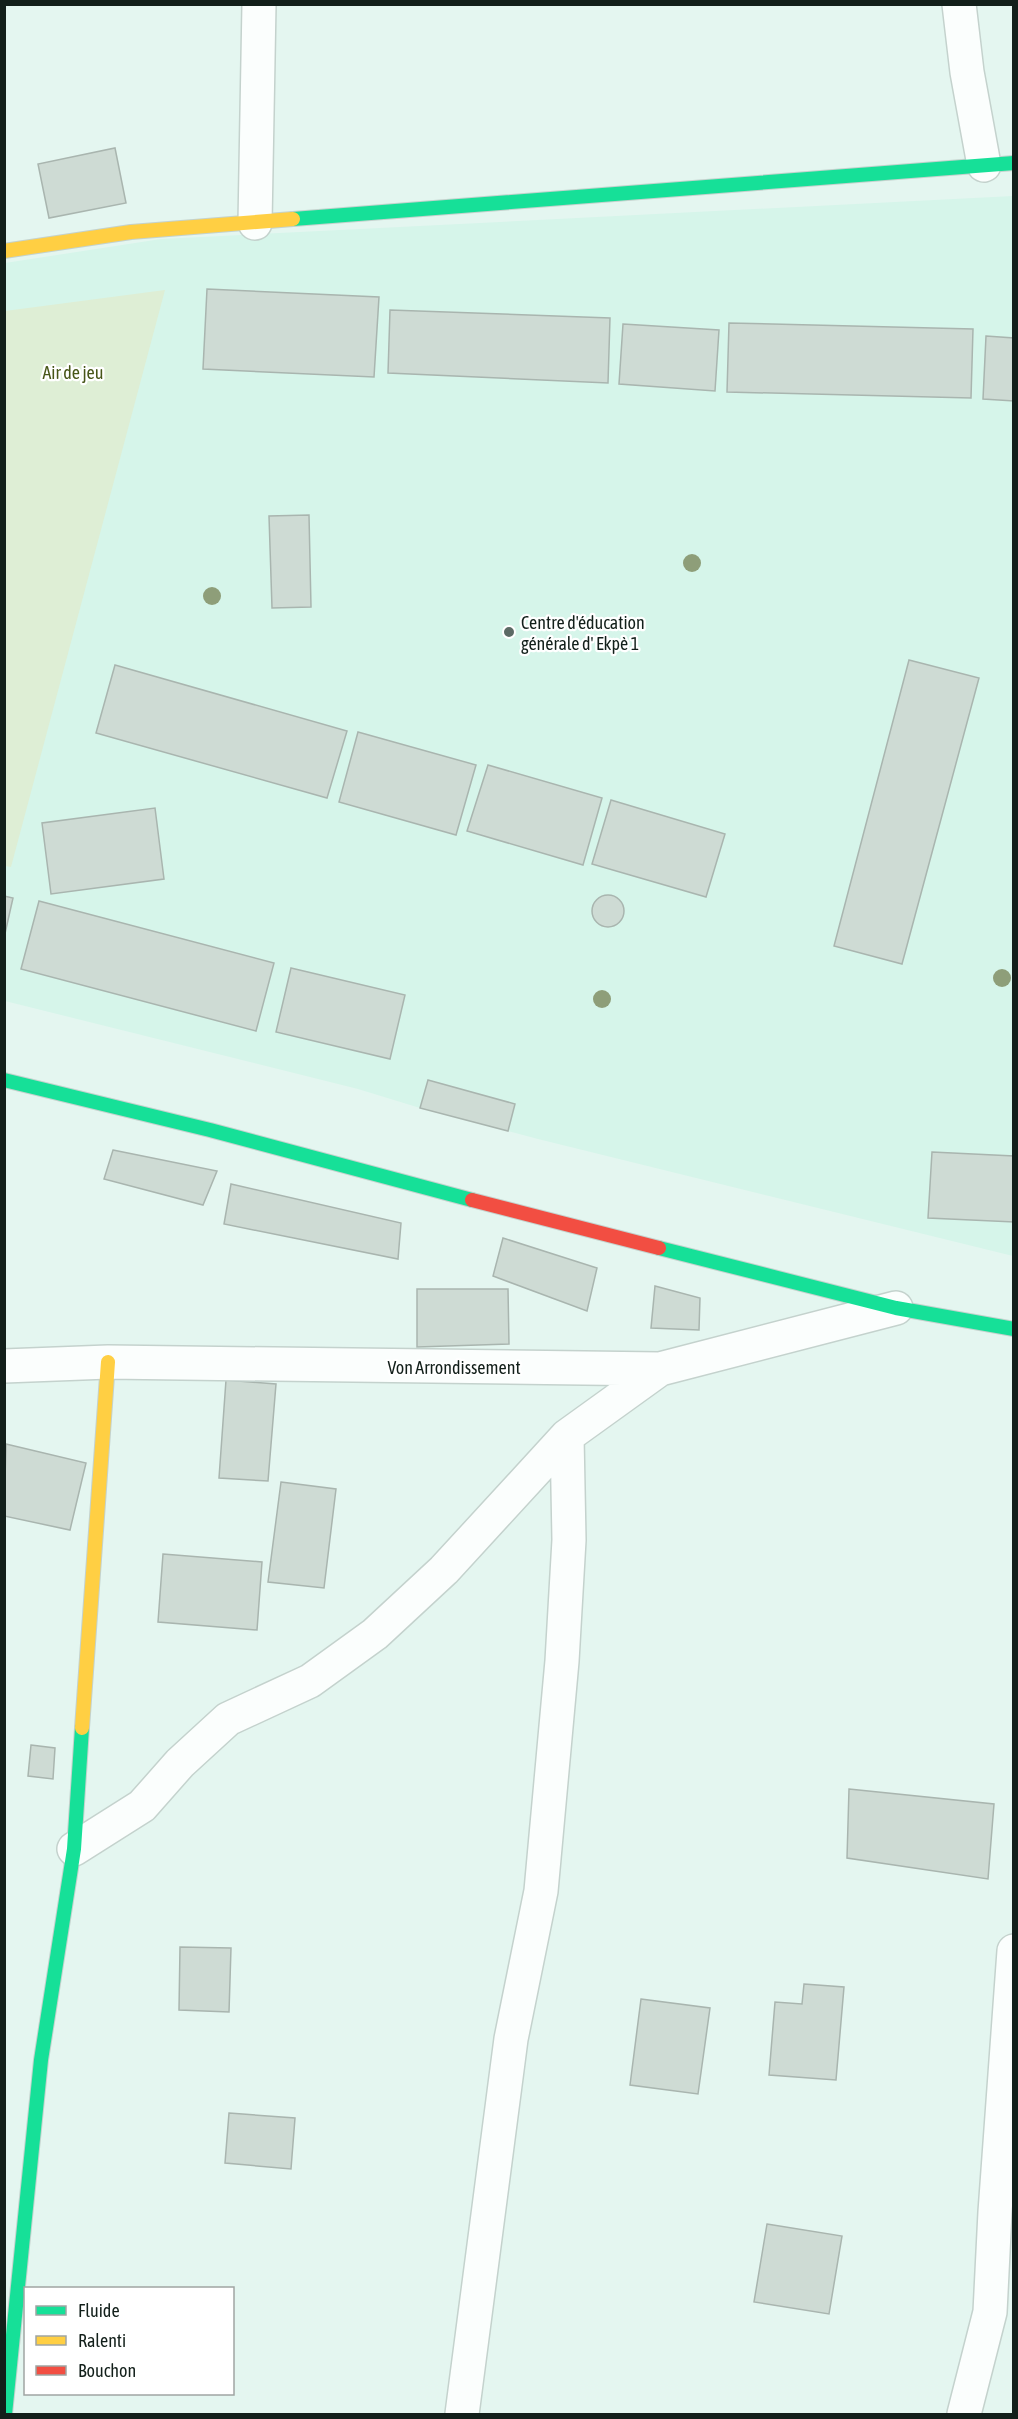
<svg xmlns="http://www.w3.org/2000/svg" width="1018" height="2419" font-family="'Asap Condensed',sans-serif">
  <rect width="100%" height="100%" fill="#e4f6f0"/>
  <!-- built -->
  <path fill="#d6f5ea" d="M 1013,196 L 1013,1256 L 538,1139 L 420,1108 L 358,1089 L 5,1001 L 5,263 L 161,239 Z"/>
  <!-- green -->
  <path fill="#deeed5" d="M 165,290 L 11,867 L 5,866 L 5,311 Z"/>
  <!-- building -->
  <path fill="#cedbd4" stroke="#a9b5af" stroke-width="1.5" d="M 115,148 L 126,203 L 49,218 L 38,164 Z
    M 207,289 L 379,297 L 374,377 L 203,369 Z
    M 390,310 L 610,318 L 608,383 L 388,373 Z
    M 729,323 L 973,329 L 971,398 L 727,392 Z
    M 623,324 L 719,330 L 715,391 L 619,384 Z
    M 986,336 L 1014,338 L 1014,401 L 983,399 Z
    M 309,515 L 311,607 L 272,608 L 269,516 Z
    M 909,660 L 979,678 L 902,964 L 834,946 Z
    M 115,665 L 347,731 L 327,798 L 96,733 Z
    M 358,732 L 476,765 L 456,835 L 339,802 Z
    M 488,765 L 602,798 L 583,865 L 467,831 Z
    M 611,800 L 725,834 L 706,897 L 592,864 Z
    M 155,808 L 164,879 L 51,894 L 42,823 Z
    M592 911a16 16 0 1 1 32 0a16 16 0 1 1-32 0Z
    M 4,896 L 13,898 L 4,938 Z
    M 39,901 L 274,963 L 256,1031 L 21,969 Z
    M 291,968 L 405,995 L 390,1059 L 276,1032 Z
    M 428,1080 L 515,1104 L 508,1131 L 420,1108 Z
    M 113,1150 L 217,1171 L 203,1205 L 104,1179 Z
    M 932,1152 L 1014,1156 L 1014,1222 L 928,1218 Z
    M 231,1184 L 401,1223 L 398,1259 L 224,1224 Z
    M 503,1238 L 597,1268 L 587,1311 L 493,1276 Z
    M 655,1286 L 700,1298 L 699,1330 L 651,1328 Z
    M 417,1289 L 508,1289 L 509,1344 L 417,1347 Z
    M 226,1380 L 276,1384 L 268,1481 L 219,1478 Z
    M 6,1444 L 86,1463 L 70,1530 L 4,1516 Z
    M 281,1482 L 336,1489 L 324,1588 L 268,1582 Z
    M 163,1554 L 262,1562 L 257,1630 L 158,1622 Z
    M 31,1745 L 55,1748 L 53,1779 L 28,1776 Z
    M 849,1789 L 994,1804 L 988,1879 L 847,1858 Z
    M 180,1947 L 231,1948 L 229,2012 L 179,2010 Z
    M 804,1984 L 844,1987 L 836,2080 L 769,2075 L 775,2002 L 802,2004 Z
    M 641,1999 L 710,2008 L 698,2094 L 630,2085 Z
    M 229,2113 L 295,2118 L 291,2169 L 225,2163 Z
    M 767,2224 L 842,2236 L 829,2314 L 754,2302 Z"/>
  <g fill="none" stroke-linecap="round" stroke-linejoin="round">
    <defs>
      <path id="street" d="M 959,4 L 967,72 L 984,165
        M 255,223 L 259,4
        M 4,1366 L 108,1362 L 660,1369 L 896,1308
        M 74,1849 L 142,1806 L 180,1763 L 228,1719 L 310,1681 L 375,1634 L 444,1570 L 567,1436 L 660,1369
        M 462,2414 L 511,2039 L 541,1891 L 562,1661 L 569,1540 L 567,1436
        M 964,2414 L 990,2312 L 995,2212 L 1014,1951"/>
      <path id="fast" d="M 293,219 L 1014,163
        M 4,1080 L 210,1130 L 472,1200
        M 659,1248 L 896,1308 L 1014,1329
        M 5,2414 L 41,2060 L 74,1849 L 82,1728"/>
      <path id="slow" d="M 4,251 L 131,232 L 293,219
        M 82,1728 L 108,1362"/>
      <path id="jam" d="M 472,1200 L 659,1248"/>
    </defs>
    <!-- street casing -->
    <use href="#street" stroke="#c4d2cd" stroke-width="36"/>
    <!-- fast casing -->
    <use href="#fast" stroke="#c4d2cd" stroke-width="16"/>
    <!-- slow casing -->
    <use href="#slow" stroke="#c4d2cd" stroke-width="16"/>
    <!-- jam casing -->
    <use href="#jam" stroke="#c4d2cd" stroke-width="16"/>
    <!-- street -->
    <use href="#street" stroke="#fbfefd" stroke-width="33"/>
    <!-- fast -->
    <use href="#fast" stroke="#16e098" stroke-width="14"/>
    <!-- slow -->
    <use href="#slow" stroke="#ffcf43" stroke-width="14"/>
    <!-- jam -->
    <use href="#jam" stroke="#f24e42" stroke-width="14"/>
  </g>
  <!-- trees -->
  <g fill="#8e9e79">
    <circle cx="692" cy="563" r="9"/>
    <circle cx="212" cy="596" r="9"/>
    <circle cx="1002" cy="978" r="9"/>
    <circle cx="602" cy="999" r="9"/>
  </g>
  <!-- markers -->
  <circle fill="#5c6a65" stroke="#fff" stroke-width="2" cx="509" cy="632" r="6"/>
  <g text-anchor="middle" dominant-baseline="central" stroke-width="4.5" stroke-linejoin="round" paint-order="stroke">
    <!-- park labels -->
    <g font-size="18" fill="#475618" stroke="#fff">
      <text x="73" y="372">Air de jeu</text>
    </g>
    <!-- poi labels -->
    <g font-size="18" fill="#121f1a" stroke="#fff" text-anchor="start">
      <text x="521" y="622">Centre d'éducation<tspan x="521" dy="21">générale d' Ekpè 1</tspan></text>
    </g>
    <!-- street labels -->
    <g font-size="18" fill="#121f1a" stroke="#fff">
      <text x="454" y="1367">Von Arrondissement</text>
    </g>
  </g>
  <!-- border -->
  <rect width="1018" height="2419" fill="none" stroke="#121f1a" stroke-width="12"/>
  <!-- legend -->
  <rect x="24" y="2287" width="210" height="108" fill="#ffffff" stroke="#a0a5a3" stroke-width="1.5"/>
  <rect x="36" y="2306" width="30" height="9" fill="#16e098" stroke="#a0a5a3" stroke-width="1.5"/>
  <text x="78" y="2317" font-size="18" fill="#121f1a">Fluide</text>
  <rect x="36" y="2336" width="30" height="9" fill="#ffcf43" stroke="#a0a5a3" stroke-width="1.5"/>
  <text x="78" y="2347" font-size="18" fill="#121f1a">Ralenti</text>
  <rect x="36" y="2366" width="30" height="9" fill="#f24e42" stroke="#a0a5a3" stroke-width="1.5"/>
  <text x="78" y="2377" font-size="18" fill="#121f1a">Bouchon</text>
</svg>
